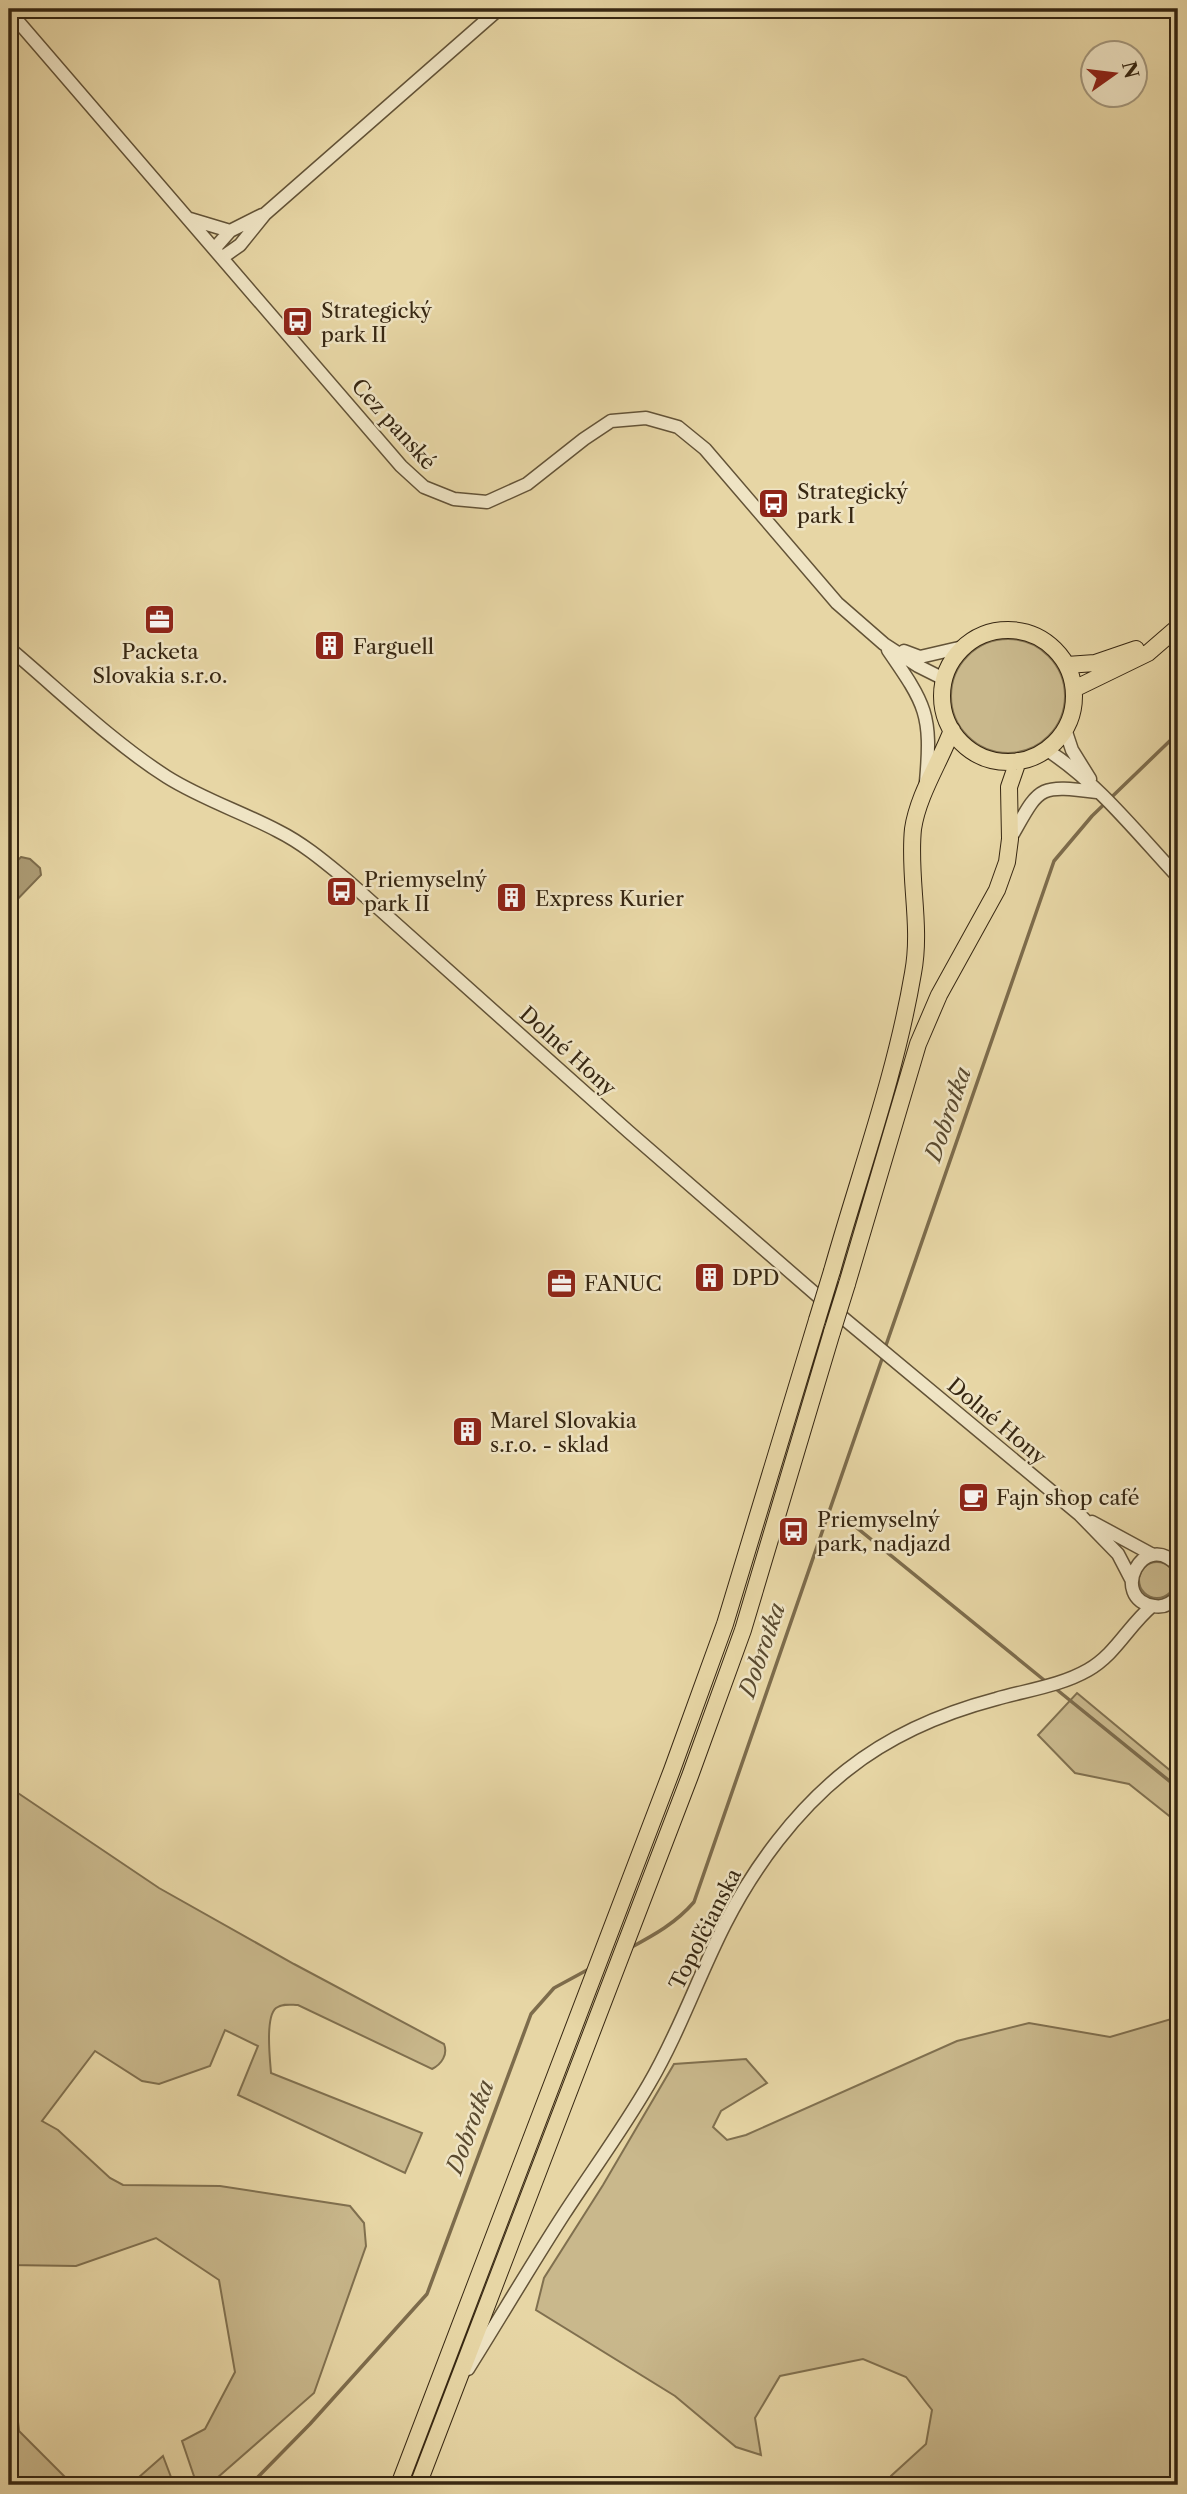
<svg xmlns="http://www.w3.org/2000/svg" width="1187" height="2494" font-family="'Libre Caslon Text',serif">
  <rect width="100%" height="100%" fill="#e7d6a5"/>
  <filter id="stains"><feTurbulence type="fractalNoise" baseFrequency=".00286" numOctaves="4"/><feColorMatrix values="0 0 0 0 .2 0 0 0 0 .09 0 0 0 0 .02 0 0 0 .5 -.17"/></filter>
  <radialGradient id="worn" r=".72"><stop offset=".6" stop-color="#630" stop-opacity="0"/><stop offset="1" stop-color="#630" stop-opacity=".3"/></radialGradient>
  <!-- green -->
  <path fill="#c9b88c" stroke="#80704f" stroke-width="2" d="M951 696a57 57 0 1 1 114 0a57 57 0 1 1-114 0Z
    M1139 1580a18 18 0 1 1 36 0a18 18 0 1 1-36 0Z
    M 1077,1693 L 1178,1777 L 1178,1823 L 1129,1784 L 1075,1773 L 1038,1735 Z
    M 9,1787 L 159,1888 L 294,1964 L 444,2044 C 448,2054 442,2064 432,2069 L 298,2005 C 291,2005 283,2003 276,2008 C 265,2017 270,2059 271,2073 L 422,2133 L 405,2173 L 238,2095 L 258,2046 L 225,2030 L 210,2066 L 159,2084 L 142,2081 L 95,2051 L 42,2121 L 58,2130 L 110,2178 L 123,2185 L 220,2186 L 350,2206 L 364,2223 L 366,2246 L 314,2393 L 209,2485 L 197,2485 L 182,2441 L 205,2429 L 235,2372 L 219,2280 L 156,2238 L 76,2266 L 9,2265 Z
    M 1178,2017 L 1178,2485 L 886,2485 L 891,2476 L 926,2444 L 932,2410 L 906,2377 L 863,2359 L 780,2376 L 755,2418 L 761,2455 L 736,2447 L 675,2396 L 536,2310 L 544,2278 L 603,2185 L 674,2064 L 746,2059 L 767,2083 L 721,2111 L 713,2127 L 727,2140 L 746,2135 L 957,2041 L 1029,2023 L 1110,2037 Z
    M 9,2338 L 19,2431 L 73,2485 L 9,2485 Z
    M 163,2456 L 174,2485 L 130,2485 Z"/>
  <!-- water -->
  <path fill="#ab9a73" stroke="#7d6c4c" stroke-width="2" d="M 21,857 L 30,859 L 40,868 L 41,875 L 9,908 L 9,869 Z"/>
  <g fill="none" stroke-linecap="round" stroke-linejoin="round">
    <!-- stream -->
    <path stroke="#7d6c4c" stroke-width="3.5" d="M 885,1348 L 1054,861 L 1092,816 L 1178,733
      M 846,1519 L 1044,1680
      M 1056,1689 L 1178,1788
      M 630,1948 C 654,1935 676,1923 694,1902 L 883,1356
      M 250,2485 L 310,2424 L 427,2294 L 531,2014 L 554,1988 L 589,1969"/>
    <defs>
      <path id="minor" d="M 9,11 L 401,466 L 424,487 L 454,499 L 487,502 L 527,484 L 584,439 L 611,421 L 646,418 L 678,427 L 705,449 L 837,603 L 884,644 L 918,666 L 944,679
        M 190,219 L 230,231
        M 215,248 L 230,231 L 262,215
        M 223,257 L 240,245 L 265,214 L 499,9
        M 9,648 C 59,690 112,742 167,777 C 202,799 242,812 278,831 C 304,844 326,863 348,881 L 629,1132 L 842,1317 L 1080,1515 L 1118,1554 L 1131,1579
        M 888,650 C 926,705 932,714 926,782
        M 904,651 L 920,657 L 963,647
        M 1065,729 L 1072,750 L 1090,779
        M 1047,750 C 1097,782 1137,833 1178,877
        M 1010,839 C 1040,787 1036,784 1097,792
        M 1092,1522 L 1153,1555
        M 1178,1566 C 1143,1527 1108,1599 1154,1606 C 1164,1608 1172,1603 1178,1596
        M 468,2369 C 500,2318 531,2265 564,2214 C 592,2171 623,2129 649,2084 C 679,2033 698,1977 725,1924 C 754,1867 796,1810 847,1770 C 891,1735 943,1713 996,1699 C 1027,1690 1060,1686 1088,1670 C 1116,1654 1128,1626 1152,1606"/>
      <path id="major" d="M942 696a66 66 0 1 1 132 0a66 66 0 1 1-132 0Z
        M 1067,665 L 1095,663 L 1136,649
        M 1074,689 L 1148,653 L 1178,627
        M 832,1271 C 860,1172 896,1074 913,973 C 922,925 908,877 913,829 C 918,795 940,762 952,730
        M 847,1284 L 918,1044 L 939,995 L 997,890 L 1007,862 L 1010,839 L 1009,787 L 1018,761
        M 399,2485 L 672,1770 L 725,1624 L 817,1320
        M 418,2485 L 690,1776 L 743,1630 L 832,1332"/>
    </defs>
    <!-- minor casing -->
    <use href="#minor" stroke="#635337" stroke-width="15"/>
    <!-- major casing -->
    <use href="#major" stroke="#372712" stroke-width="18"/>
    <!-- minor -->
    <use href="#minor" stroke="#efe4c4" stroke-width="12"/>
    <!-- major -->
    <use href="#major" stroke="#e7d6a5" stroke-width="16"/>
    <defs>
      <path id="major-bridge" d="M 817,1320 L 832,1271
        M 832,1332 L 847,1284"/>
    </defs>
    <!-- major-bridge casing -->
    <use href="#major-bridge" stroke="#372712" stroke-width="18" stroke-linecap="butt"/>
    <!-- major-bridge -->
    <use href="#major-bridge" stroke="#e7d6a5" stroke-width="16"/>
  </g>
  <!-- icons -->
  <defs>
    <symbol id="bus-square" viewBox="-11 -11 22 22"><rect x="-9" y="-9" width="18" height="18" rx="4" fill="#8f2418" stroke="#efe4c4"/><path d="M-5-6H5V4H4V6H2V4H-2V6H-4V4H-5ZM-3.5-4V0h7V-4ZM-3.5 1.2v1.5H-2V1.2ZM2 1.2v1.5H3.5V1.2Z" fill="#fff"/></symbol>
    <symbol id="office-square" viewBox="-11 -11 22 22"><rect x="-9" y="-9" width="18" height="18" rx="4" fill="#8f2418" stroke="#efe4c4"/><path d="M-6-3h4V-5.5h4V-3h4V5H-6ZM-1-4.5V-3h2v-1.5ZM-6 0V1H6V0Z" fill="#fff"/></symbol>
    <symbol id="building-square" viewBox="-11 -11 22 22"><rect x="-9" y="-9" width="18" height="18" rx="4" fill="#8f2418" stroke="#efe4c4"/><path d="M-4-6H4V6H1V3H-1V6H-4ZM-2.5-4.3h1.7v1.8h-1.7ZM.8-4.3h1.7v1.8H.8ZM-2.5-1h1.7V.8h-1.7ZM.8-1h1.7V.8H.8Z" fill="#fff"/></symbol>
    <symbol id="cafe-square" viewBox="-11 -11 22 22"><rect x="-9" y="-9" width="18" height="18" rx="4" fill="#8f2418" stroke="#efe4c4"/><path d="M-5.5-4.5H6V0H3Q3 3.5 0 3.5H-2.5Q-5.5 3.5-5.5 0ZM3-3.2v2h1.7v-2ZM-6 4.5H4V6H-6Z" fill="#fff"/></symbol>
  </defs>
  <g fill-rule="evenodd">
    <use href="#bus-square" x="280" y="304" width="35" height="35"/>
    <use href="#bus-square" x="756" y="486" width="35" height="35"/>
    <use href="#office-square" x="142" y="602" width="35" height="35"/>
    <use href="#building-square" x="312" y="628" width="35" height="35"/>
    <use href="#bus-square" x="324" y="874" width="35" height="35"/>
    <use href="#building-square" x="494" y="880" width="35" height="35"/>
    <use href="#building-square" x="692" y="1260" width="35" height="35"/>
    <use href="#office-square" x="544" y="1266" width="35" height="35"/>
    <use href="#building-square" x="450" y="1414" width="35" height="35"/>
    <use href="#cafe-square" x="956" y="1480" width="35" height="35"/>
    <use href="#bus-square" x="776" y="1514" width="35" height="35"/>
  </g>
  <g text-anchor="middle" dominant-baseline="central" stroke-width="5" stroke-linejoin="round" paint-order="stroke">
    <!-- poi labels -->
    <g font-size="21" fill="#372712" stroke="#efe4c4" text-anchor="start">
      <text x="321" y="310">Strategický<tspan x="321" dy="24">park II</tspan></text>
      <text x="797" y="491">Strategický<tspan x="797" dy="24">park I</tspan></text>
      <text x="353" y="646">Farguell</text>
      <text x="160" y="651" text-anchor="middle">Packeta<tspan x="160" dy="24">Slovakia s.r.o.</tspan></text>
      <text x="364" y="879">Priemyselný<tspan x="364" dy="24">park II</tspan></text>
      <text x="535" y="898">Express Kurier</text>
      <text x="732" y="1277">DPD</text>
      <text x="584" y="1283">FANUC</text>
      <text x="490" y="1420">Marel Slovakia<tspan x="490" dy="24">s.r.o. - sklad</tspan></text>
      <text x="996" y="1497">Fajn shop café</text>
      <text x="817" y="1519">Priemyselný<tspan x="817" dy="24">park, nadjazd</tspan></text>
    </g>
    <!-- street labels -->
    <g font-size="21" fill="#372712" stroke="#efe4c4">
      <text transform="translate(394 424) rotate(48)">Cez panské</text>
      <text transform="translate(568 1051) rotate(42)">Dolné Hony</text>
      <text transform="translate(997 1421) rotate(40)">Dolné Hony</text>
      <text transform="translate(705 1929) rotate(-63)">Topoľčianska</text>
    </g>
    <!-- water labels -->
    <g font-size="23" font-style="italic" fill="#5a4a2f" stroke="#efe4c4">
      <text transform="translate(948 1114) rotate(-71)">Dobrotka</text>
      <text transform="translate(762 1650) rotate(-71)">Dobrotka</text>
      <text transform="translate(470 2127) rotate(-70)">Dobrotka</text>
    </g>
  </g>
  <!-- margin -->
  <rect width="1187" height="2494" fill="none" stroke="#e7d6a5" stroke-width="35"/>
  <rect x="10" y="10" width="1166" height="2473" fill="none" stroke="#372712" stroke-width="3.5"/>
  <rect x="18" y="18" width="1152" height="2459" fill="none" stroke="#372712" stroke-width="2"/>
  <!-- north arrow -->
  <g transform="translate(1114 74) rotate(76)"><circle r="33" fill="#efe4c4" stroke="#a5987d" stroke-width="2"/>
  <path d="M0-5L12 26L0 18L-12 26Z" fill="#8f2418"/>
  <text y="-10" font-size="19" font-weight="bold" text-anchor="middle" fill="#372712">N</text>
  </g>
  <rect width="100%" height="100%" filter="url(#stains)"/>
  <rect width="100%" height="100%" fill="url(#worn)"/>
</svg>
